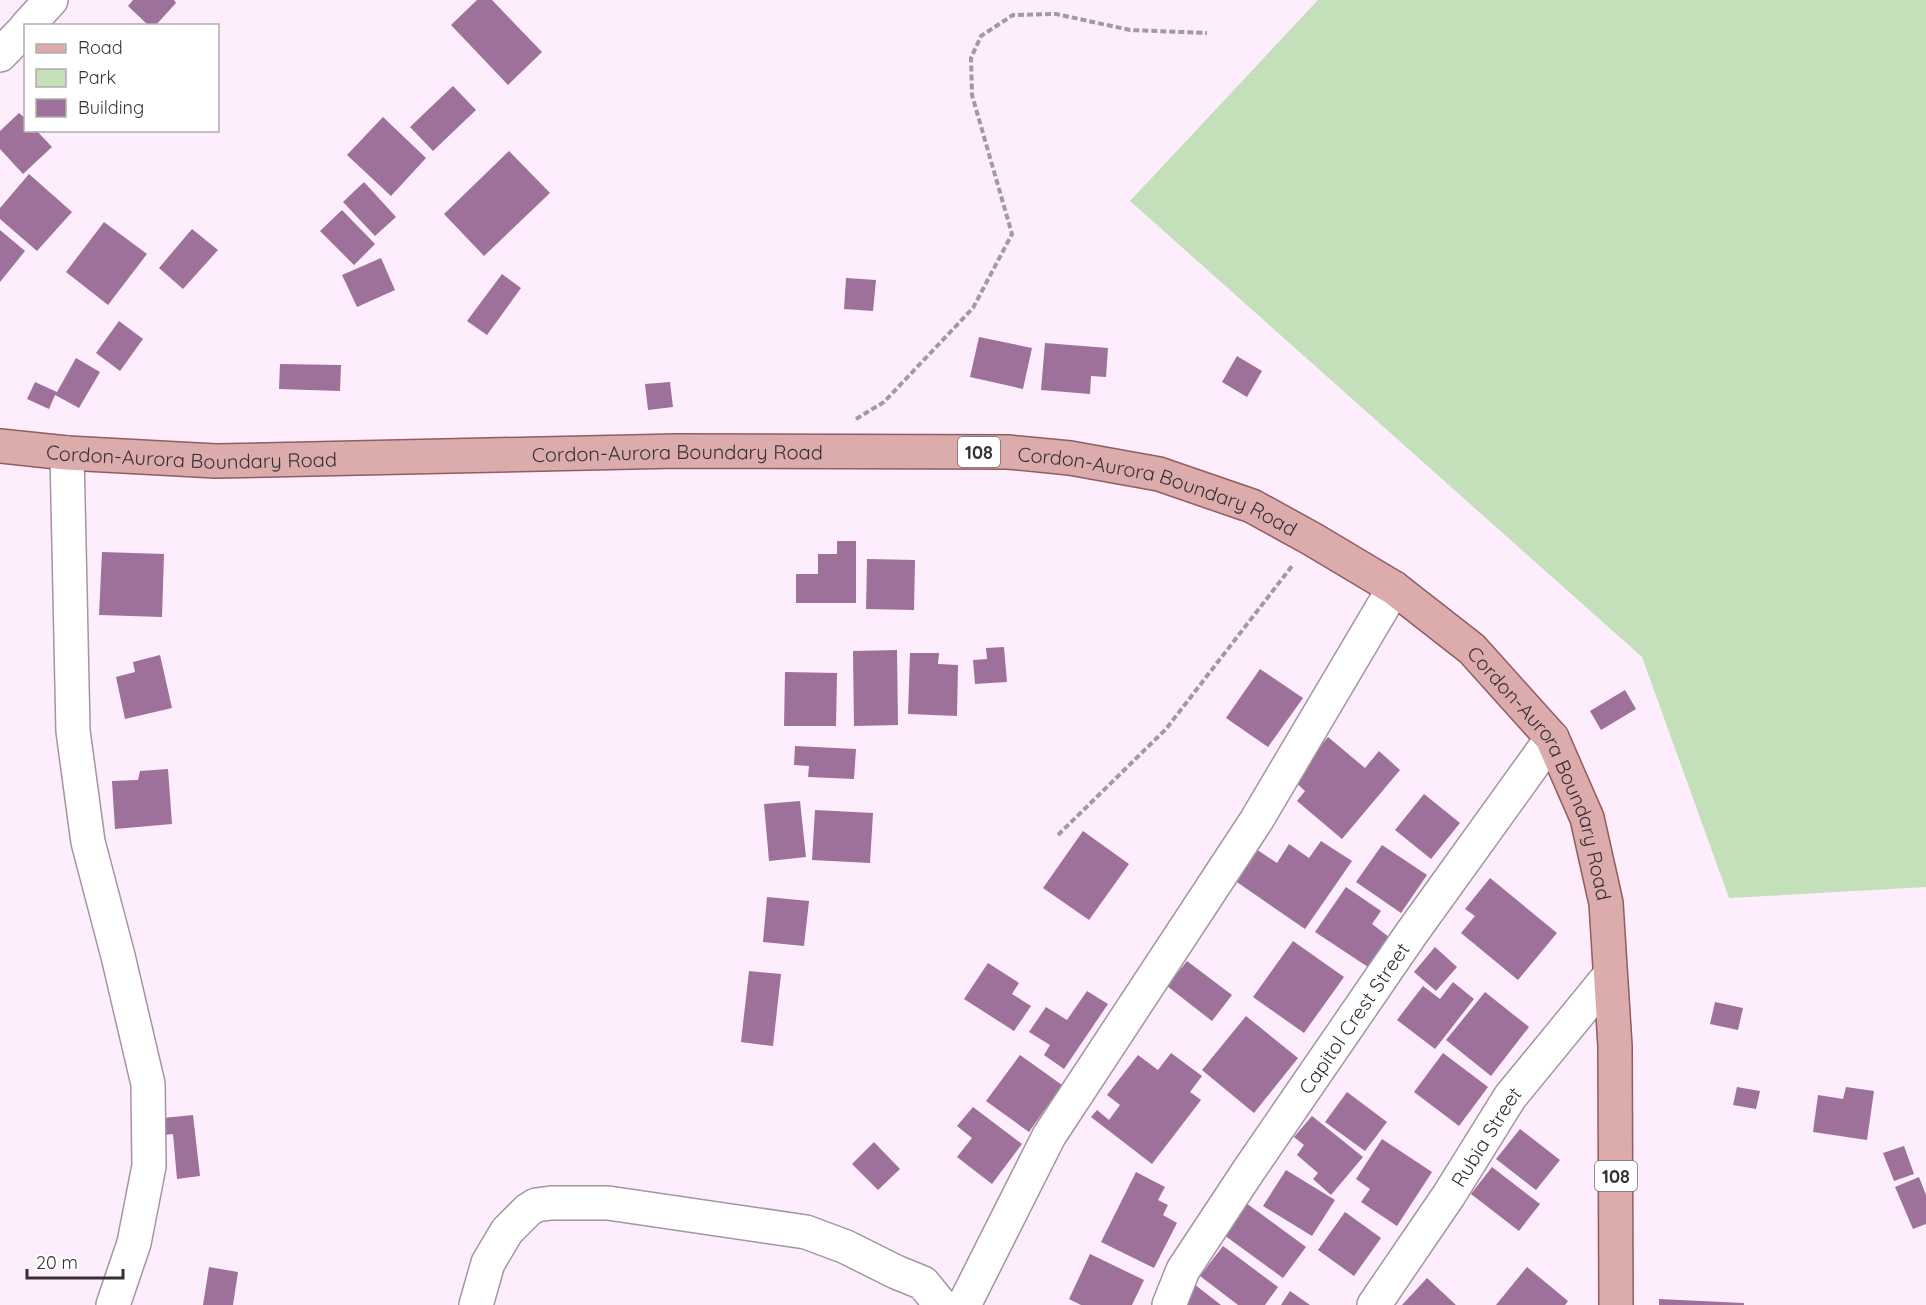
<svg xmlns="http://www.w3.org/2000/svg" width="1926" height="1305" font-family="Quicksand,sans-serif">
  <rect width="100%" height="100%" fill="#feedfc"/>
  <!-- green -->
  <path fill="#c3e0ba" d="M 1318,0 L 1926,0 L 1926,887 L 1729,898 L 1642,657 L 1130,201 Z"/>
  <!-- building -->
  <path fill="#9d7199" d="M 133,0 L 174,0 L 176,3 L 155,26 L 149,26 L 128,6 Z
    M 477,0 L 492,0 L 542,52 L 508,85 L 451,25 Z
    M 453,86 L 476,110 L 433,151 L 410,127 Z
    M 19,113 L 26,119 L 26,130 L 36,130 L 52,147 L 23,174 L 0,149 L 0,131 Z
    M 383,117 L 426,158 L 391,196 L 347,155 Z
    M 509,151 L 550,193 L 484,256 L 444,214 Z
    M 29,174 L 72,212 L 37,251 L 0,219 L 0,208 Z
    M 364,182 L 396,217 L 375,236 L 343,202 Z
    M 342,210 L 375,244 L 354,265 L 320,231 Z
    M 104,222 L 147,254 L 108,305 L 66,272 Z
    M 192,229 L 218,250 L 183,289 L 159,268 Z
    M 0,230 L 25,251 L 0,282 Z
    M 381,258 L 395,290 L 357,307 L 342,275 Z
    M 502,274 L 521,288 L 487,335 L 467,321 Z
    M 846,278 L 876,280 L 873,311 L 844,309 Z
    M 119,321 L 143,339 L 120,371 L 96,353 Z
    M 979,337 L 1032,348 L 1023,389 L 970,377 Z
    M 1045,343 L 1108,348 L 1106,377 L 1091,376 L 1090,394 L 1041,390 Z
    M 1237,356 L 1262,371 L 1247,397 L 1222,382 Z
    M 76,358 L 100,372 L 79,408 L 55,395 L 49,409 L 27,399 L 35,382 L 57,392 Z
    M 280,364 L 341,365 L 340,391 L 279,389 Z
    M 670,382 L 673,407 L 648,410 L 645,384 Z
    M 837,541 L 856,541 L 856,603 L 796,603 L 796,574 L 818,574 L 818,554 L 837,554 Z
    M 102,552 L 164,554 L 162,617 L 99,615 Z
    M 867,559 L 915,560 L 914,610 L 866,609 Z
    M 1004,647 L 1007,682 L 975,684 L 973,660 L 987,659 L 986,648 Z
    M 897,650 L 898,725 L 854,726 L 853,651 Z
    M 910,653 L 939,653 L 938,664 L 958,665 L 957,716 L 908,714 Z
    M 160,655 L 172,708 L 125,719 L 116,677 L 135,672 L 133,662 Z
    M 1260,669 L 1303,698 L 1268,747 L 1226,718 Z
    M 785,672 L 837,673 L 836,726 L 784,726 Z
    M 1625,690 L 1636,709 L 1601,730 L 1590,711 Z
    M 1328,737 L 1365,768 L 1379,751 L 1400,770 L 1342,839 L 1297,801 L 1305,791 L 1292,779 Z
    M 795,746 L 856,749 L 854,779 L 808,777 L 809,766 L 794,765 Z
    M 168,769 L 172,824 L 115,829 L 112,781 L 138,780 L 140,771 Z
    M 1424,794 L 1460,823 L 1431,859 L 1395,830 Z
    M 800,801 L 806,857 L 769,861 L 764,804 Z
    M 815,810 L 873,813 L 870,863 L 812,860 Z
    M 1083,831 L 1129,864 L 1089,920 L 1043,888 Z
    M 1321,841 L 1352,861 L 1305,929 L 1231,878 L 1253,847 L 1277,863 L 1289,844 L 1309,858 Z
    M 1382,845 L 1427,875 L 1401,913 L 1356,882 Z
    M 1490,878 L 1557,933 L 1518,980 L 1461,933 L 1475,916 L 1465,909 Z
    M 1346,887 L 1381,911 L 1372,924 L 1389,937 L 1368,967 L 1315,932 Z
    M 767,897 L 809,901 L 804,946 L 763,942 Z
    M 1293,941 L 1344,977 L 1304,1033 L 1253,997 Z
    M 1435,947 L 1457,967 L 1436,991 L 1414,972 Z
    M 1187,961 L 1232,995 L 1212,1021 L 1167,986 Z
    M 988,963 L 1019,983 L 1012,994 L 1031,1006 L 1014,1031 L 964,999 Z
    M 749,971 L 781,974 L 773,1046 L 741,1042 Z
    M 1453,982 L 1474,999 L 1435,1049 L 1397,1020 L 1423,986 L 1440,999 Z
    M 1087,991 L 1108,1004 L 1064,1069 L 1044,1055 L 1050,1045 L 1029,1032 L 1046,1007 L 1067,1020 Z
    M 1485,992 L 1529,1027 L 1491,1076 L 1446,1040 Z
    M 1715,1002 L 1743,1008 L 1738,1030 L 1710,1024 Z
    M 1246,1016 L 1298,1058 L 1254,1113 L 1202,1070 Z
    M 1171,1053 L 1202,1076 L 1190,1092 L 1201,1100 L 1152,1164 L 1091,1117 L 1097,1110 L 1109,1120 L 1120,1105 L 1107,1095 L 1138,1055 L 1158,1070 Z
    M 1443,1053 L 1488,1087 L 1459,1126 L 1414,1092 Z
    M 1020,1055 L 1062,1085 L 1029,1132 L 986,1101 Z
    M 1737,1087 L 1760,1091 L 1756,1109 L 1733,1105 Z
    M 1846,1087 L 1874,1091 L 1867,1140 L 1813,1132 L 1818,1095 L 1843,1099 Z
    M 1347,1092 L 1387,1122 L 1365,1151 L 1325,1122 Z
    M 973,1107 L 1022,1144 L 992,1184 L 957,1157 L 972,1138 L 957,1126 Z
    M 193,1115 L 200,1176 L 177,1179 L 173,1134 L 155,1136 L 153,1119 Z
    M 1312,1116 L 1363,1157 L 1331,1195 L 1313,1179 L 1318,1173 L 1297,1155 L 1304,1145 L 1294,1137 Z
    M 1520,1129 L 1560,1160 L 1536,1190 L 1496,1159 Z
    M 1382,1139 L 1432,1172 L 1397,1226 L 1361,1202 L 1370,1189 L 1356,1179 Z
    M 874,1142 L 900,1169 L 878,1190 L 852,1164 Z
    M 1904,1146 L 1914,1174 L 1894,1181 L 1883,1153 Z
    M 1492,1167 L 1540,1204 L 1519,1231 L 1471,1194 Z
    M 1286,1170 L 1335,1200 L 1312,1236 L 1263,1206 Z
    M 1136,1172 L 1165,1187 L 1158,1200 L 1168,1205 L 1163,1215 L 1177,1223 L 1154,1268 L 1101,1242 Z
    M 1919,1177 L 1926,1195 L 1926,1224 L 1913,1229 L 1895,1187 Z
    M 1246,1203 L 1306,1247 L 1283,1278 L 1224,1235 Z
    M 1345,1212 L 1381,1238 L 1354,1276 L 1318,1250 Z
    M 1223,1246 L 1278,1287 L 1265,1305 L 1238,1305 L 1200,1276 Z
    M 1090,1254 L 1144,1280 L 1132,1305 L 1081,1305 L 1069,1299 Z
    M 209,1267 L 238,1272 L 233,1305 L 203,1305 Z
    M 1527,1267 L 1568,1301 L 1565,1305 L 1496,1305 Z
    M 1427,1278 L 1456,1305 L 1402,1305 Z
    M 1194,1284 L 1221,1305 L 1178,1305 Z
    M 1290,1291 L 1310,1305 L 1281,1305 Z
    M 1659,1299 L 1744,1303 L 1744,1305 L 1659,1305 Z"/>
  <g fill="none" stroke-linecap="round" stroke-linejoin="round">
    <defs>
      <g id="street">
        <path d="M 27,26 L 51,0"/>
        <path d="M 0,55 L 26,28"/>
        <path d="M 67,453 L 73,731 L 88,842 L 118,956 L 148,1084 L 149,1166 L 134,1243 L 113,1305"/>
        <path d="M 476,1305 L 488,1263 L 507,1231 L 528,1210 L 536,1205 L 551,1203 L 608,1203 L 806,1232 L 846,1247 L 896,1272 L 923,1283 L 941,1305"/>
        <path d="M 964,1305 L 1049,1136 L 1256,821 L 1394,588"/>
        <path id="s1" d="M 1169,1305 L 1183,1270 L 1249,1170 L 1411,934 L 1552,738"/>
        <path id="s2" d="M 1374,1305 L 1449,1195 L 1510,1097 L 1610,975"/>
      </g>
      <g id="primary">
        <path id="s3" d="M 0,446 L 67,453 L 216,461 L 677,451 L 1008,452 L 1070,458 L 1159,474 L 1252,506 L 1312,539 L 1394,588 L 1472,649 L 1552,738 L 1587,818 L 1606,903 L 1615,1046 L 1616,1305"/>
      </g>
    </defs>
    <!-- street casing -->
    <use href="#street" stroke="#a495a3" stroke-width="36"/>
    <!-- primary casing -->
    <use href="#primary" stroke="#935c5f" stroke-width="36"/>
    <!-- path -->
    <path stroke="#a498a2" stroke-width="4" stroke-dasharray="6 3" stroke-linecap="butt" d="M 856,419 L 884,402 L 973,308 L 1012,234 L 972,95 L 971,58 L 981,36 L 1013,15 L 1056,14 L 1130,30 L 1207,33
      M 1058,835 L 1166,729 L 1292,566"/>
    <!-- street -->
    <use href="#street" stroke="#fff" stroke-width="33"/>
    <!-- primary -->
    <use href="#primary" stroke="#dcabac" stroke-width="33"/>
  </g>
  <g text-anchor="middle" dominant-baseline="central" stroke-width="6" stroke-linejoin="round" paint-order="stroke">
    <!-- shield labels -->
    <g fill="#fff" stroke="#736f72" stroke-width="1.5">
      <rect x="958" y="437" width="42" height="30" rx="4.5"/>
      <rect x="1595" y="1161" width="42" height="30" rx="4.5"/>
    </g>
    <g font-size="18" font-weight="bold" fill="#373136">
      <text x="979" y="452">108</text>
      <text x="1616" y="1176">108</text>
    </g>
    <!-- street labels -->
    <g font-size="20" fill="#373136" stroke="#fff">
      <text stroke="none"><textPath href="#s3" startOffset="678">Cordon-Aurora Boundary Road</textPath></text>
      <text stroke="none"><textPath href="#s3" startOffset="192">Cordon-Aurora Boundary Road</textPath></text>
      <text stroke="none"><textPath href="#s3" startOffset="1164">Cordon-Aurora Boundary Road</textPath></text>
      <text stroke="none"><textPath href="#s3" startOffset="1668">Cordon-Aurora Boundary Road</textPath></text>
      <text stroke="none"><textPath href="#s1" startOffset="342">Capitol Crest Street</textPath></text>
      <text stroke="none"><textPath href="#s2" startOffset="202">Rubia Street</textPath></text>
    </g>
  </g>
  <!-- legend -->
  <rect x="24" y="24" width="195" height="108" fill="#ffffff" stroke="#afadaf" stroke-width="1.5"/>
  <rect x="36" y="44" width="30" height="9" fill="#dcabac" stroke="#afadaf" stroke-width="1.5"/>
  <text x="78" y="54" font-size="18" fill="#373136">Road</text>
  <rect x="36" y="69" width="30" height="18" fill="#c3e0ba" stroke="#afadaf" stroke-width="1.5"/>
  <text x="78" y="84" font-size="18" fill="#373136">Park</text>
  <rect x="36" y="99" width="30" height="18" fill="#9d7199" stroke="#afadaf" stroke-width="1.5"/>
  <text x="78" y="114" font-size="18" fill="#373136">Building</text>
  <!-- scale -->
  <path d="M27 1269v9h96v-9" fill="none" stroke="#373136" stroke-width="3"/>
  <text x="36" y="1269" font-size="18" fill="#373136" stroke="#ffffff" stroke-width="4.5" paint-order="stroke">20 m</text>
</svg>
